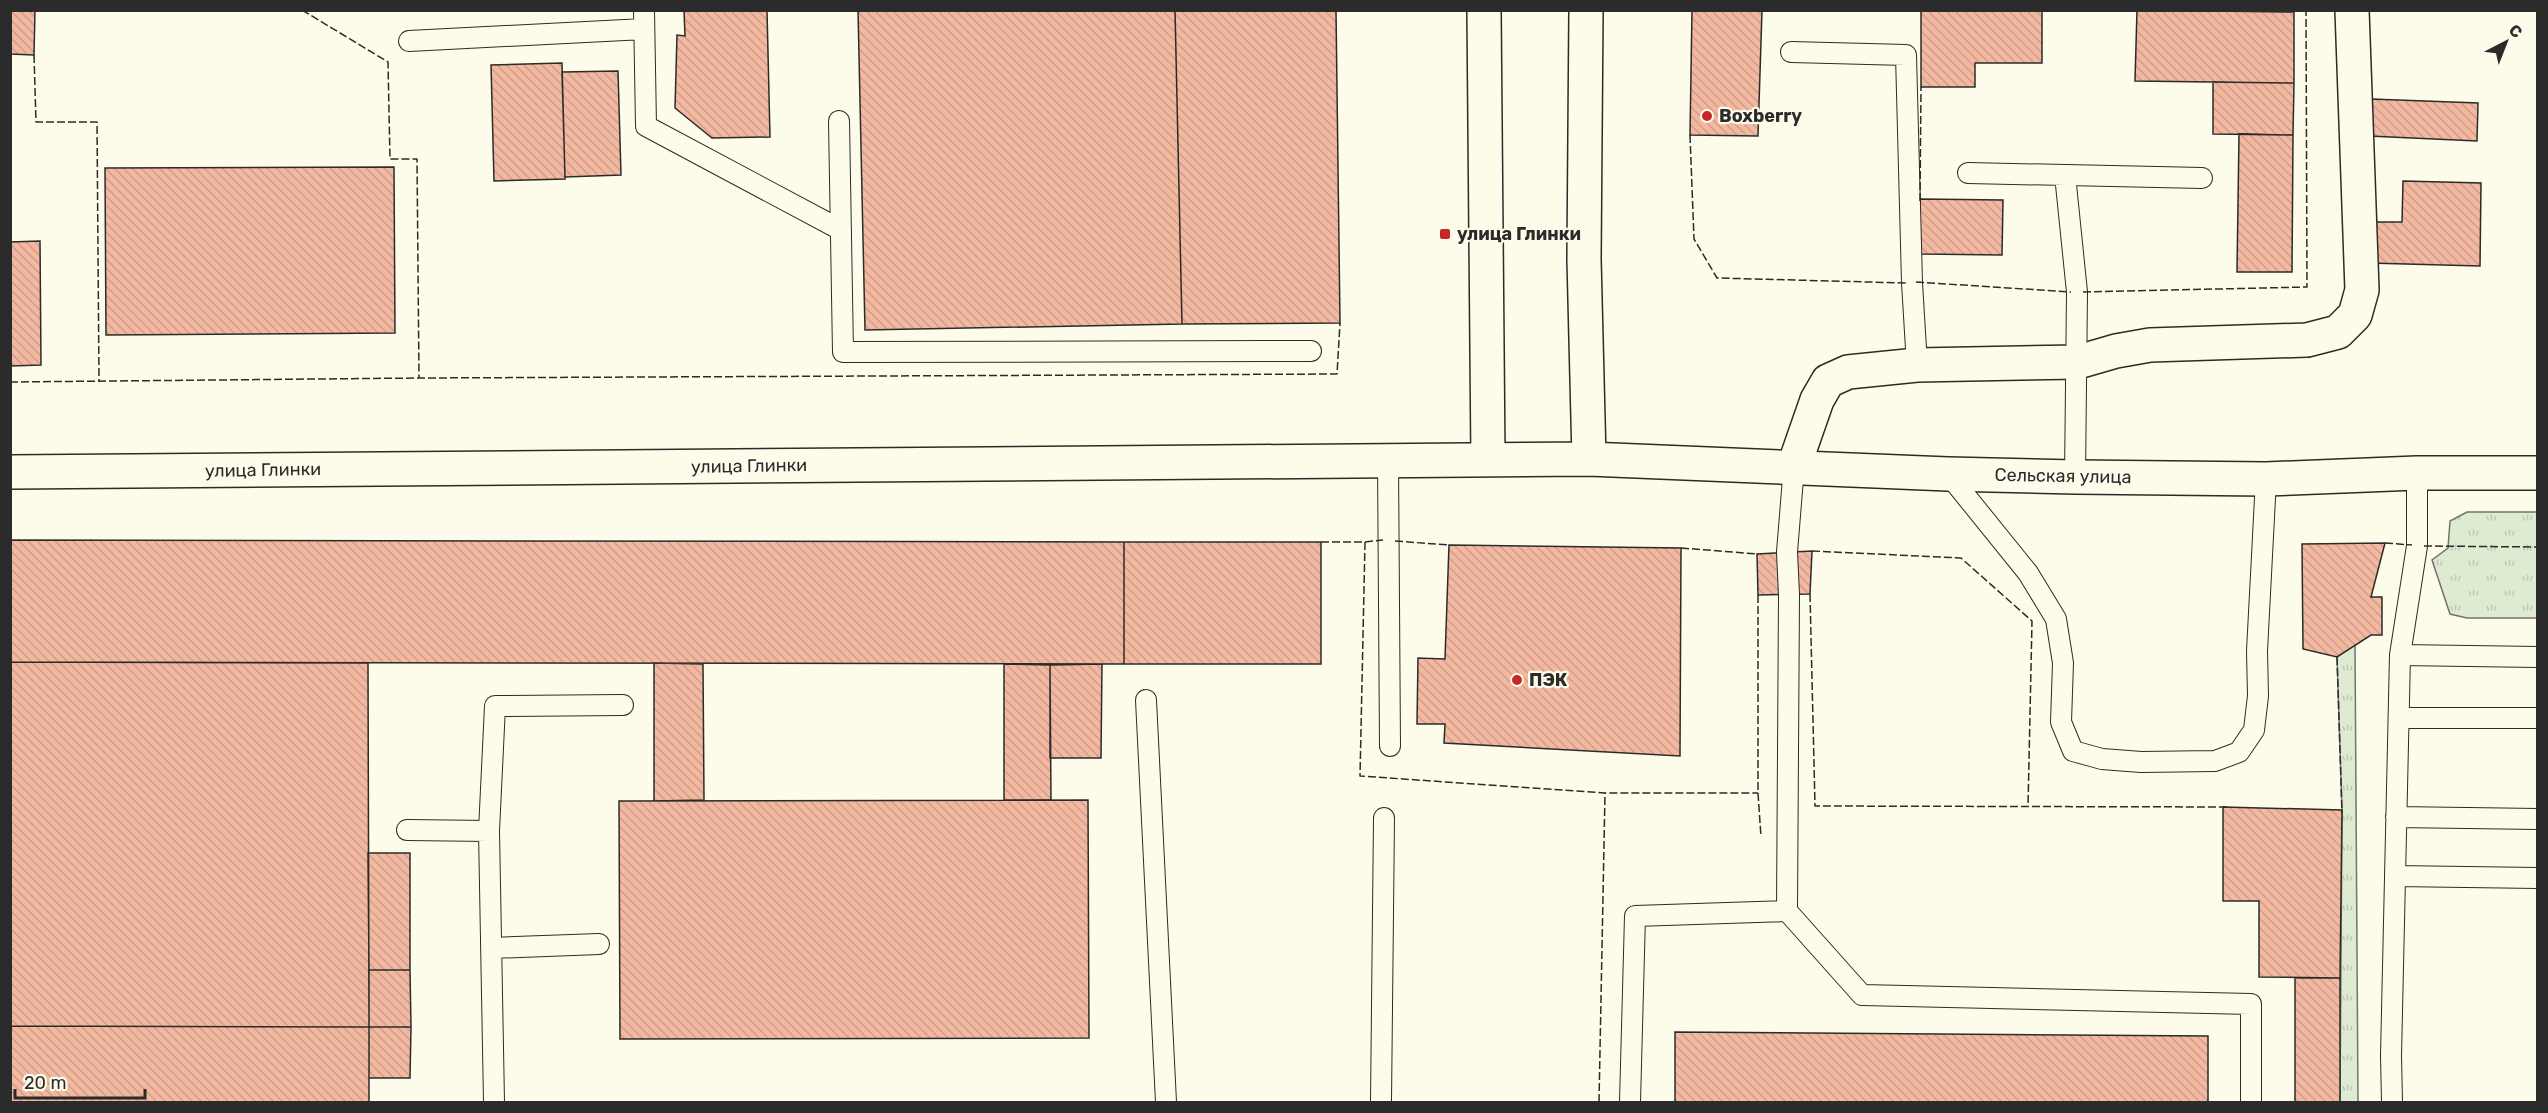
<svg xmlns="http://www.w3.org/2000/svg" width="2548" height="1113" font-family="Rubik,sans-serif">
  <defs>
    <pattern id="grass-tufts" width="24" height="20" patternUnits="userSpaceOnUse" patternTransform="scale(1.5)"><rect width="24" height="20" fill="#deebd1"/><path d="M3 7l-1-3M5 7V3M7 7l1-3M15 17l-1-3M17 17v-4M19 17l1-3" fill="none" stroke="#bfcab4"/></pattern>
    <pattern id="building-back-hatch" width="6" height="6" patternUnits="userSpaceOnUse" patternTransform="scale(1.5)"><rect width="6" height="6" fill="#f2b8a0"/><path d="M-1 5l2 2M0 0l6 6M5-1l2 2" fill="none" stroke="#d09e8a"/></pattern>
  </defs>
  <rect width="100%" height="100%" fill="#fdfbea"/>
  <!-- grass -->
  <path fill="url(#grass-tufts)" stroke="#74746e" stroke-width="1.5" d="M 2467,512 L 2537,512 L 2537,618 L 2467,618 L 2450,614 L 2432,560 L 2448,548 L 2450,521 Z
    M 2355,644 L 2358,1102 L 2340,1102 L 2342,810 L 2337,657 Z"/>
  <!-- building -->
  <path fill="url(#building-back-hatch)" stroke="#2b2b2b" stroke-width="1.5" d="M 10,10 L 35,10 L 34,55 L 10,54 Z
    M 684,10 L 767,10 L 770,137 L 712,138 L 675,108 L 677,35 L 685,36 Z
    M 858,10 L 1175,10 L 1182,324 L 865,330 Z
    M 1175,10 L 1336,10 L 1340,323 L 1182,324 Z
    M 1692,10 L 1762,10 L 1758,136 L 1690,135 Z
    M 1921,10 L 2042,10 L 2042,63 L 1975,63 L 1975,87 L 1921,87 Z
    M 2137,10 L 2294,12 L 2294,83 L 2135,81 Z
    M 562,63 L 565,179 L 494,181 L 491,65 Z
    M 618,71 L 621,175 L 565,177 L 562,72 Z
    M 2213,82 L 2294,83 L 2293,135 L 2213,134 Z
    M 2371,99 L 2478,103 L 2477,141 L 2369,136 Z
    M 2239,134 L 2293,135 L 2292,272 L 2237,272 Z
    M 394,167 L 395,333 L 106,335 L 105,168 Z
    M 2403,181 L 2481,183 L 2480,266 L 2369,263 L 2369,222 L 2402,222 Z
    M 1920,199 L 2003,200 L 2002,255 L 1920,254 Z
    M 40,241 L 41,365 L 10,366 L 10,242 Z
    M 10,540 L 1124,542 L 1124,664 L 10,662 Z
    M 1124,542 L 1321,542 L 1321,664 L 1124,664 Z
    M 2385,543 L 2371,597 L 2382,597 L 2382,635 L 2371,635 L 2337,657 L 2303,649 L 2302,544 Z
    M 1449,545 L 1681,548 L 1680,756 L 1444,743 L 1445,724 L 1417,724 L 1418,658 L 1445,659 Z
    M 1812,551 L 1810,594 L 1758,595 L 1757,554 Z
    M 10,662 L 368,663 L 369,1027 L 10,1026 Z
    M 654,663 L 703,664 L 704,800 L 654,801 Z
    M 1004,664 L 1050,665 L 1051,800 L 1004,800 Z
    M 1102,664 L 1101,758 L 1050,758 L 1050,665 Z
    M 1088,800 L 1089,1038 L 620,1039 L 619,801 Z
    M 2223,807 L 2342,810 L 2340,978 L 2259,977 L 2259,901 L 2223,901 Z
    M 368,853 L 410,853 L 410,970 L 369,970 Z
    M 369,970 L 410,970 L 411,1027 L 369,1027 Z
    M 2295,978 L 2340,978 L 2340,1102 L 2295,1102 Z
    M 10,1026 L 369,1027 L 369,1102 L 10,1102 Z
    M 369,1027 L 411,1027 L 410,1078 L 369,1078 Z
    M 1675,1032 L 2208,1036 L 2208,1102 L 1675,1102 Z"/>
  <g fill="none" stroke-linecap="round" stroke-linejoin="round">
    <defs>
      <path id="service" d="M 644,10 L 646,126 L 841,230
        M 409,41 L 644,29
        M 1791,52 L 1906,55 L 1912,283 L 1917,365
        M 839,121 L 843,352 L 1311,351
        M 1968,173 L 2202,178
        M 2065,175 L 2077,292 L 2075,477
        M 1388,460 L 1390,746
        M 1794,466 L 1787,552 L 1789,595 L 1787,911 L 1862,995 L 2251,1004 L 2251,1102
        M 1948,474 L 2028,573 L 2056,619 L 2063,663 L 2061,722 L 2073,751 L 2102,759 L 2141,762 L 2215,761 L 2239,752 L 2254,730 L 2258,696 L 2257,651 L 2266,479
        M 2400,655 L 2538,657
        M 1146,700 L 1166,1102
        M 2399,718 L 2538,718
        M 2396,817 L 2538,819
        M 407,830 L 489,831
        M 2395,876 L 2538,878
        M 491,948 L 599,944
        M 494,1102 L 489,831 L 495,706 L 623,705
        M 1381,1102 L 1384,818
        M 1630,1102 L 1635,916 L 1787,911
        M 2392,1102 L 2391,1056 L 2400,655 L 2417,546 L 2417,473"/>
      <path id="minor" d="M 1794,466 L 1817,400 L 1828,381 L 1848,372 L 1917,365 L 2078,362 L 2116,351 L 2150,345 L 2307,340 L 2338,332 L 2355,315 L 2362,290 L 2352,10"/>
      <path id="secondary" d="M 1484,10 L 1488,460
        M 1586,10 L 1584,259 L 1589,459
        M 10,472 L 1589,459 L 1948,474 L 2075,477 L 2266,479 L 2417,473 L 2538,473"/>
    </defs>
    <!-- service casing -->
    <use href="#service" stroke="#2b2b2b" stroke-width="22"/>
    <!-- minor casing -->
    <use href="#minor" stroke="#2b2b2b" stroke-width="36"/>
    <!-- secondary casing -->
    <use href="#secondary" stroke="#2b2b2b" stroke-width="36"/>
    <!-- service -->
    <use href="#service" stroke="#fdfbea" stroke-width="20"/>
    <!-- minor -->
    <use href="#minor" stroke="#fdfbea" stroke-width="33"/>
    <!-- secondary -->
    <use href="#secondary" stroke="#fdfbea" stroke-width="33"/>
    <!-- fence -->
    <path stroke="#2b2b2b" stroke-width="1.5" stroke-dasharray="8 3" stroke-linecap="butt" d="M 302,10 L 388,62 L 390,159 L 417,159 L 419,378
      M 34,55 L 36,122 L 97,122 L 99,381
      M 1690,135 L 1694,239 L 1717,278 L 1907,283
      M 1920,201 L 1921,87
      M 1916,282 L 2071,292
      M 2083,292 L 2307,287 L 2306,10
      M 10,382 L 419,378 L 1337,374 L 1340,323
      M 1395,541 L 1449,545
      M 1321,542 L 1365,542 L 1360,776 L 1605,793 L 1758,793
      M 1365,542 L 1383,540
      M 2385,543 L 2412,545
      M 2424,546 L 2538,547
      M 1681,548 L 1757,554
      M 1812,551 L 1961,558 L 2032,621 L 2028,807
      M 1810,594 L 1815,806 L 2227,807
      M 1758,595 L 1758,793 L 1761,837
      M 2337,657 L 2342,813
      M 1599,1102 L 1605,793"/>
  </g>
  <!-- markers -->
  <g fill="#c62828" stroke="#fdfbea" stroke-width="2">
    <circle cx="1707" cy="116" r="6"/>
    <rect x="1439" y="228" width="12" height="12" rx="3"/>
    <circle cx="1517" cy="680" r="6"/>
  </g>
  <g text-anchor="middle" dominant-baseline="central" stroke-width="4.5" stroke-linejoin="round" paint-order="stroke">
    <!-- poi labels -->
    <g font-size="18" font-weight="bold" fill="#2b2b2b" stroke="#fdfbea" text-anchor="start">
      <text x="1719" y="116">Boxberry</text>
      <text x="1457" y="234">улица Глинки</text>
      <text x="1529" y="680">ПЭК</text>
    </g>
    <!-- street labels -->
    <g font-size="18" fill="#2b2b2b" stroke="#fdfbea">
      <text transform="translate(749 466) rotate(-1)">улица Глинки</text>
      <text transform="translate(263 470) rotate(-1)">улица Глинки</text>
      <text transform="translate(2063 476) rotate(1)">Сельская улица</text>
    </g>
  </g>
  <!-- border -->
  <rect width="2548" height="1113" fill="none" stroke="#2b2b2b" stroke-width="24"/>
  <!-- north arrow -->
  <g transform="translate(2506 42) rotate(42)" stroke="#fdfbea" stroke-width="4.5" paint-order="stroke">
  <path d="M0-4.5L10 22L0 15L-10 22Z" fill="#2b2b2b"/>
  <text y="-9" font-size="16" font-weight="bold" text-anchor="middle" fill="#2b2b2b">С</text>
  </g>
  <!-- scale -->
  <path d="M15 1089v9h130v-9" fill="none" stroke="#2b2b2b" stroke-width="3"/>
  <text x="24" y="1089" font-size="18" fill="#2b2b2b" stroke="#fdfbea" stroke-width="4.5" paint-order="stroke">20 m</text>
</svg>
